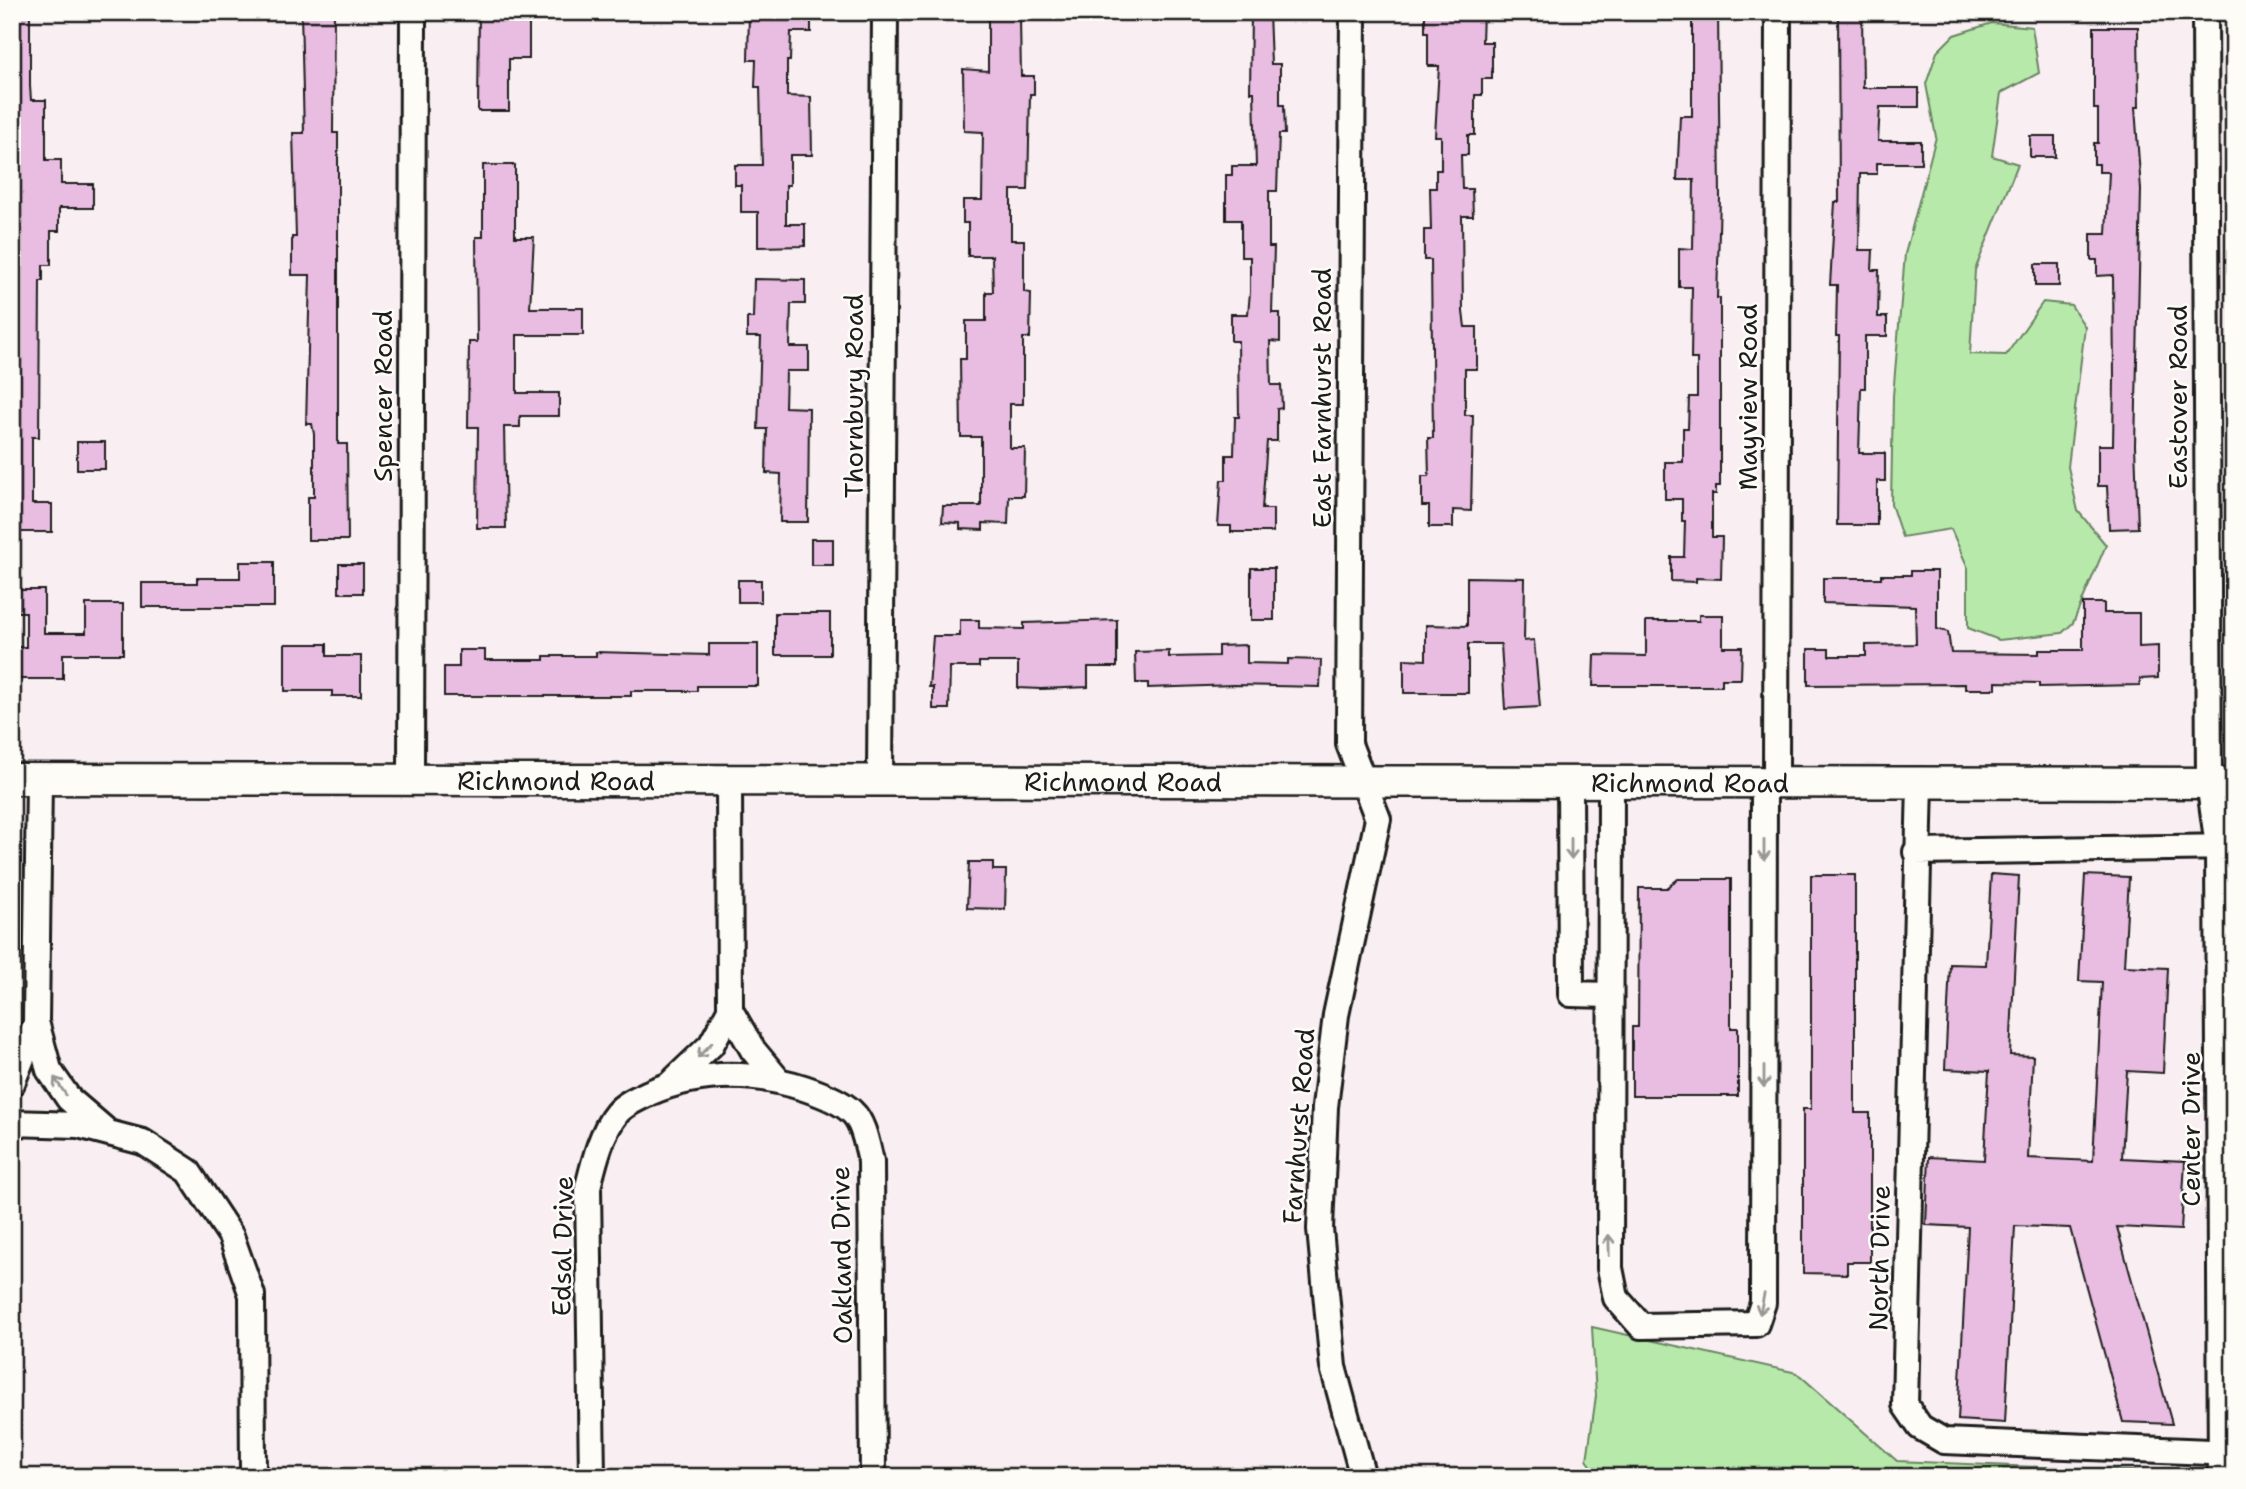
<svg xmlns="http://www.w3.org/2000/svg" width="2246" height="1489" font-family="'Shantell Sans',sans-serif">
  <rect width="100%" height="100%" fill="#f9eff3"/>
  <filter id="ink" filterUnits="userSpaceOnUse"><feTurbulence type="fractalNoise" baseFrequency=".0143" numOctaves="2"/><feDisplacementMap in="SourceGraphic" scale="14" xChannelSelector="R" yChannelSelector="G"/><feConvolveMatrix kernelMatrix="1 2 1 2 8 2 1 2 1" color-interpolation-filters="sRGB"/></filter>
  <g filter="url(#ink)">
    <!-- green -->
    <path fill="#b7eaaa" stroke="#6a8363" stroke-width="2" d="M 1992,23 L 2032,27 L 2039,73 L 2001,93 L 1992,156 L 2018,164 L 1975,270 L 1970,354 L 2006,355 L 2043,302 L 2071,305 L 2085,327 L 2068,467 L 2078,511 L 2106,545 L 2073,623 L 2062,633 L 1999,640 L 1968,628 L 1968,568 L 1951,529 L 1902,537 L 1891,504 L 1893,396 L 1905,254 L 1936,137 L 1926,84 L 1937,52 L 1954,35 Z
      M 1592,1327 L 1797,1373 L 1897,1461 L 2157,1472 L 2157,1477 L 1600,1477 L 1587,1460 L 1596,1396 Z"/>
    <!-- building -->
    <path fill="#e9bce1" stroke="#1c1c1c" stroke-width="2" d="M 12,12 L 30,12 L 30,86 L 31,100 L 46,100 L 46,160 L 61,160 L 61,184 L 93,184 L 93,208 L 59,208 L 59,231 L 51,231 L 51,265 L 43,265 L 43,281 L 40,281 L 39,437 L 32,437 L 32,504 L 52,504 L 52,532 L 12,532 Z
      M 301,12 L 334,12 L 333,133 L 338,133 L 338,444 L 347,444 L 348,540 L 308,540 L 308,497 L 314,497 L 314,434 L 312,424 L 306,424 L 310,275 L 292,275 L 292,237 L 296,237 L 293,133 L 304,133 Z
      M 479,12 L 529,12 L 529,59 L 509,59 L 509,111 L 478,111 Z
      M 749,12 L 811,12 L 811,32 L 791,32 L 790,61 L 787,61 L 787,96 L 811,97 L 812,155 L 790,155 L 790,185 L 786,185 L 786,224 L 805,224 L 805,246 L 758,247 L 758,212 L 741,212 L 741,185 L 735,185 L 735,165 L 762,165 L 760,87 L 755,87 L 756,60 L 748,60 Z
      M 988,12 L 1016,12 L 1016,19 L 1020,19 L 1021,76 L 1034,76 L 1034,94 L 1030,94 L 1028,190 L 1011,190 L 1011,240 L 1024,240 L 1024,292 L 1031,293 L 1030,338 L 1023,338 L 1023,404 L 1010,404 L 1010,448 L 1025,448 L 1024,496 L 1009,496 L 1008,524 L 983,523 L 983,530 L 960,529 L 960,523 L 942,522 L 943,506 L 981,506 L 981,437 L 961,437 L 960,359 L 966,359 L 966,321 L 986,321 L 986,292 L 993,292 L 992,256 L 968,256 L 968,223 L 963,223 L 963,200 L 982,200 L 983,132 L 964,131 L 963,69 L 988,71 Z
      M 1251,12 L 1269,12 L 1271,64 L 1280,64 L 1280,105 L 1284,105 L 1285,134 L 1279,134 L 1277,191 L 1269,191 L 1269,247 L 1274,247 L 1272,313 L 1280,313 L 1280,342 L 1270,341 L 1271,385 L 1281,385 L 1282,408 L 1277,409 L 1277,441 L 1267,441 L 1262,509 L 1273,509 L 1273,532 L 1231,532 L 1231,526 L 1218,526 L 1221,480 L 1226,480 L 1226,455 L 1234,455 L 1235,417 L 1239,417 L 1238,341 L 1231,341 L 1231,314 L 1248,314 L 1250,292 L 1250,257 L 1241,257 L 1241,220 L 1226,220 L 1226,175 L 1232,175 L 1232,166 L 1256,166 L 1254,92 L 1250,92 Z
      M 1435,12 L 1483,12 L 1482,42 L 1492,42 L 1492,79 L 1482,79 L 1482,95 L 1475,95 L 1475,135 L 1468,135 L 1468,155 L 1461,155 L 1462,189 L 1472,189 L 1473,216 L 1462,216 L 1463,312 L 1465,327 L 1477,327 L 1477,369 L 1465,369 L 1465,415 L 1473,415 L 1471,511 L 1453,510 L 1453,527 L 1429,527 L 1429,506 L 1422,506 L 1422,476 L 1429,476 L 1428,438 L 1433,438 L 1431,260 L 1424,260 L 1424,230 L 1431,230 L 1430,188 L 1436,188 L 1436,170 L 1441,170 L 1441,136 L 1435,136 L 1439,66 L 1428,66 L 1428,32 L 1425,32 L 1425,13 Z
      M 1692,12 L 1718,12 L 1720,198 L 1717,298 L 1720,298 L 1720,486 L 1716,486 L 1716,494 L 1712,494 L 1712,537 L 1722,537 L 1721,579 L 1696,578 L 1696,582 L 1671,581 L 1671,557 L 1684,557 L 1685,521 L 1682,521 L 1682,499 L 1665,499 L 1665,462 L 1683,462 L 1683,428 L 1688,428 L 1689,397 L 1697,397 L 1697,359 L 1691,359 L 1692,287 L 1679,287 L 1679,248 L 1693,249 L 1694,180 L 1677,180 L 1680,116 L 1692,116 Z
      M 1838,12 L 1862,12 L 1863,88 L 1919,88 L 1919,107 L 1880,107 L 1878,141 L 1921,141 L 1921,163 L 1877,163 L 1877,174 L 1860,174 L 1859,250 L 1873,250 L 1872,270 L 1879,270 L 1878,317 L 1887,317 L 1887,336 L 1865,336 L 1865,388 L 1861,388 L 1859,453 L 1885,453 L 1885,481 L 1877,481 L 1877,525 L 1837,525 L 1839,336 L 1836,336 L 1837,285 L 1830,285 L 1835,202 L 1839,202 Z
      M 2094,27 L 2138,27 L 2139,107 L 2135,107 L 2141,190 L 2135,445 L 2138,528 L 2109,529 L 2107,486 L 2098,486 L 2098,445 L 2113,445 L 2114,378 L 2113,275 L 2097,276 L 2097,260 L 2091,260 L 2091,234 L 2106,234 L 2109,172 L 2099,172 L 2099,164 L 2094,164 L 2094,143 L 2098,143 L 2098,109 L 2094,109 Z
      M 2030,136 L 2055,136 L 2055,157 L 2030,157 Z
      M 483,165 L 515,165 L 515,237 L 534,237 L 530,308 L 583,308 L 583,335 L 517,335 L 517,393 L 559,393 L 559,416 L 520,416 L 520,427 L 504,427 L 506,528 L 477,528 L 478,427 L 468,427 L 469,342 L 477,342 L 476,237 L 483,237 Z
      M 2035,264 L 2059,264 L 2059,286 L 2035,286 Z
      M 754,279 L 805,280 L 805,304 L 791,304 L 790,347 L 809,347 L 809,371 L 786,371 L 785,407 L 809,408 L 808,522 L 780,522 L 781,474 L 766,473 L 767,429 L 758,429 L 761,337 L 747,337 L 747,318 L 753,318 Z
      M 77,442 L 105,442 L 105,469 L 77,469 Z
      M 811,539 L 833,539 L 833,565 L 811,565 Z
      M 240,562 L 274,562 L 274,607 L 142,607 L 142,583 L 197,583 L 197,578 L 240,578 Z
      M 339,564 L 363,564 L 363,593 L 339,593 Z
      M 1251,568 L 1274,568 L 1274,620 L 1251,620 Z
      M 1911,571 L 1937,571 L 1937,629 L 1948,632 L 1951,653 L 2039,654 L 2039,650 L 2083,650 L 2083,603 L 2104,603 L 2104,613 L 2139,613 L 2139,647 L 2158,646 L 2158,678 L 2140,679 L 2140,685 L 2039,687 L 2039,683 L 1996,682 L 1996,689 L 1965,689 L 1965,684 L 1808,685 L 1808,649 L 1829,649 L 1829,656 L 1866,656 L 1866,645 L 1916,644 L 1915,606 L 1823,603 L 1823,578 L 1881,578 L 1881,575 L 1911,575 Z
      M 1467,577 L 1525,578 L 1524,641 L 1534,640 L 1540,707 L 1505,709 L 1501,644 L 1468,644 L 1468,693 L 1404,693 L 1404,659 L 1426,660 L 1426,625 L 1467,626 Z
      M 738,580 L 761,580 L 761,602 L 738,602 Z
      M 18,590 L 44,590 L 44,633 L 86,633 L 86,604 L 123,604 L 123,654 L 63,654 L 63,679 L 12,679 L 12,647 L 26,647 L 26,612 L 18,612 Z
      M 775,613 L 830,613 L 830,655 L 775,655 Z
      M 1699,615 L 1723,615 L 1723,647 L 1742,647 L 1741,679 L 1722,679 L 1722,686 L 1593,686 L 1594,655 L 1646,656 L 1646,621 L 1699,621 Z
      M 960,620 L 979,620 L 979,628 L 1024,629 L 1024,623 L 1117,620 L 1117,667 L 1088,667 L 1088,687 L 1041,689 L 1018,688 L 1018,662 L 979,662 L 979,667 L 950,667 L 949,709 L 933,709 L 933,687 L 929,687 L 933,636 L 960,636 Z
      M 285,644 L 327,644 L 327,656 L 361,656 L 361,696 L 332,696 L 332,691 L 285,691 Z
      M 709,644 L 758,644 L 758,686 L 697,686 L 697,691 L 631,691 L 631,696 L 444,696 L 444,667 L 459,667 L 459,650 L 485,650 L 485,660 L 544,660 L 544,656 L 596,656 L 596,652 L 709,655 Z
      M 1247,645 L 1247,663 L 1288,664 L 1288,659 L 1321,660 L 1320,687 L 1234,685 L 1148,688 L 1148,683 L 1136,683 L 1135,652 L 1169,651 L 1169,657 L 1218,656 L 1218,646 Z
      M 969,862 L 993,862 L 993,870 L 1006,870 L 1005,909 L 967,908 Z
      M 1991,874 L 2019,876 L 2010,1055 L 2033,1056 L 2028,1158 L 2093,1161 L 2102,982 L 2079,981 L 2085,875 L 2129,877 L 2124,966 L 2168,968 L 2163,1073 L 2127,1071 L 2122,1158 L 2185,1161 L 2181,1230 L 2117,1227 L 2172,1424 L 2123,1422 L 2070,1228 L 2015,1226 L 2005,1423 L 1958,1420 L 1968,1227 L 1926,1225 L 1929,1157 L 1984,1160 L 1989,1071 L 1945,1069 L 1950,964 L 1986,965 Z
      M 1811,875 L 1855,875 L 1855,1113 L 1870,1113 L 1870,1262 L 1847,1262 L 1847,1274 L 1803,1273 L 1803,1109 L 1811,1109 Z
      M 1678,879 L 1731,879 L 1731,1028 L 1738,1028 L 1738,1096 L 1632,1096 L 1632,1027 L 1638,1027 L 1639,888 L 1667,888 Z"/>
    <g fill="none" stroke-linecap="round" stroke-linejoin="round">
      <defs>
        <path id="minor" d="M 1353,12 L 1349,744 L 1378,819 L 1336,1015 L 1325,1107 L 1320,1229 L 1333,1367 L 1363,1477
          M 2205,12 L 2209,782 L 2218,846 L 2221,1477
          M 39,779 L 36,1022 L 49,1070 L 69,1099 L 104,1129
          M 411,779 L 413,12
          M 729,780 L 730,1010 L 753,1050 L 778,1080
          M 880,780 L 885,12
          M 1570,781 L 1571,994 L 1610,995
          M 1611,781 L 1610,1268 L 1616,1298 L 1641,1326 L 1756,1324 L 1763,1303 L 1764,781
          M 1776,781 L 1778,12
          M 1920,782 L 1905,1405 L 1920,1427 L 1944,1441 L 2234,1453
          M 1916,852 L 2233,847
          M 12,1083 L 36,1023
          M 670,1084 L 711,1045 L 730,1010
          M 12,1123 L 78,1125 L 143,1142 L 188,1171 L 231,1236 L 252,1295 L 253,1477
          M 592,1477 L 588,1187 C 594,1163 601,1132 617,1113 C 624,1104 639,1098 649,1093 C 700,1071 752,1071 804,1088 C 819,1093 841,1101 852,1112 C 864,1123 867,1146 871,1161 L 873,1477"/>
        <g id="major">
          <path id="s1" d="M 12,779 L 2234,783"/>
        </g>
      </defs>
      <!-- minor casing -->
      <use href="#minor" stroke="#1c1c1c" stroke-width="30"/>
      <!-- major casing -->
      <use href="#major" stroke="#1c1c1c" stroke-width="35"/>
      <!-- minor -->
      <use href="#minor" stroke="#fdfcf7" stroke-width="24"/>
      <!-- major -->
      <use href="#major" stroke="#fdfcf7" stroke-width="30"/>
    </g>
    <!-- one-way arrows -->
    <defs><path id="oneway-shaft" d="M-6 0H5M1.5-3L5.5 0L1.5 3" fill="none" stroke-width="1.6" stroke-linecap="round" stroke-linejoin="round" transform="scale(1.75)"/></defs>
    <g stroke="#989794">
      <use href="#oneway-shaft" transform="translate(1571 849) rotate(90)"/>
      <use href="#oneway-shaft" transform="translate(1764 850) rotate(90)"/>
      <use href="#oneway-shaft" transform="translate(705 1050) rotate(134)"/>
      <use href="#oneway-shaft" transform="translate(1764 1077) rotate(90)"/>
      <use href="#oneway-shaft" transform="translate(60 1086) rotate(-124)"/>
      <use href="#oneway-shaft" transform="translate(1609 1245) rotate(-91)"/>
      <use href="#oneway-shaft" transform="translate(1762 1304) rotate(102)"/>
    </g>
  </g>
  <g text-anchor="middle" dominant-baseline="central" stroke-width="5" stroke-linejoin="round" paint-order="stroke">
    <!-- street labels -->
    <g font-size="26" fill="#1c1c1c" stroke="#fdfcf7">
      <text transform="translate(382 396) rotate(-90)">Spencer Road</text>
      <text transform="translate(853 396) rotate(-90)">Thornbury Road</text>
      <text transform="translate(1747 397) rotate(-90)">Mayview Road</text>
      <text transform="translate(2177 397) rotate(-90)">Eastover Road</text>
      <text transform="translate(1321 398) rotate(-90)">East Farnhurst Road</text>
      <text stroke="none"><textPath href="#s1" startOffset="544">Richmond Road</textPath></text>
      <text stroke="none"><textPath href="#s1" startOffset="1111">Richmond Road</textPath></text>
      <text stroke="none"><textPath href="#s1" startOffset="1678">Richmond Road</textPath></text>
      <text transform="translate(1298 1126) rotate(-86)">Farnhurst Road</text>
      <text transform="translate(2190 1129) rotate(-90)">Center Drive</text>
      <text transform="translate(562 1246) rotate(-89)">Edsal Drive</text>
      <text transform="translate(841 1255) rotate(-91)">Oakland Drive</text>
      <text transform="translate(1879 1258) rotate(-89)">North Drive</text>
    </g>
  </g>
  <!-- margin -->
  <rect width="2246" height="1489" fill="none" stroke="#fdfcf7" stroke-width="42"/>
  <rect x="21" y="21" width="2204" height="1447" fill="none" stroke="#1c1c1c" stroke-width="2.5" filter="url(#ink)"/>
</svg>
